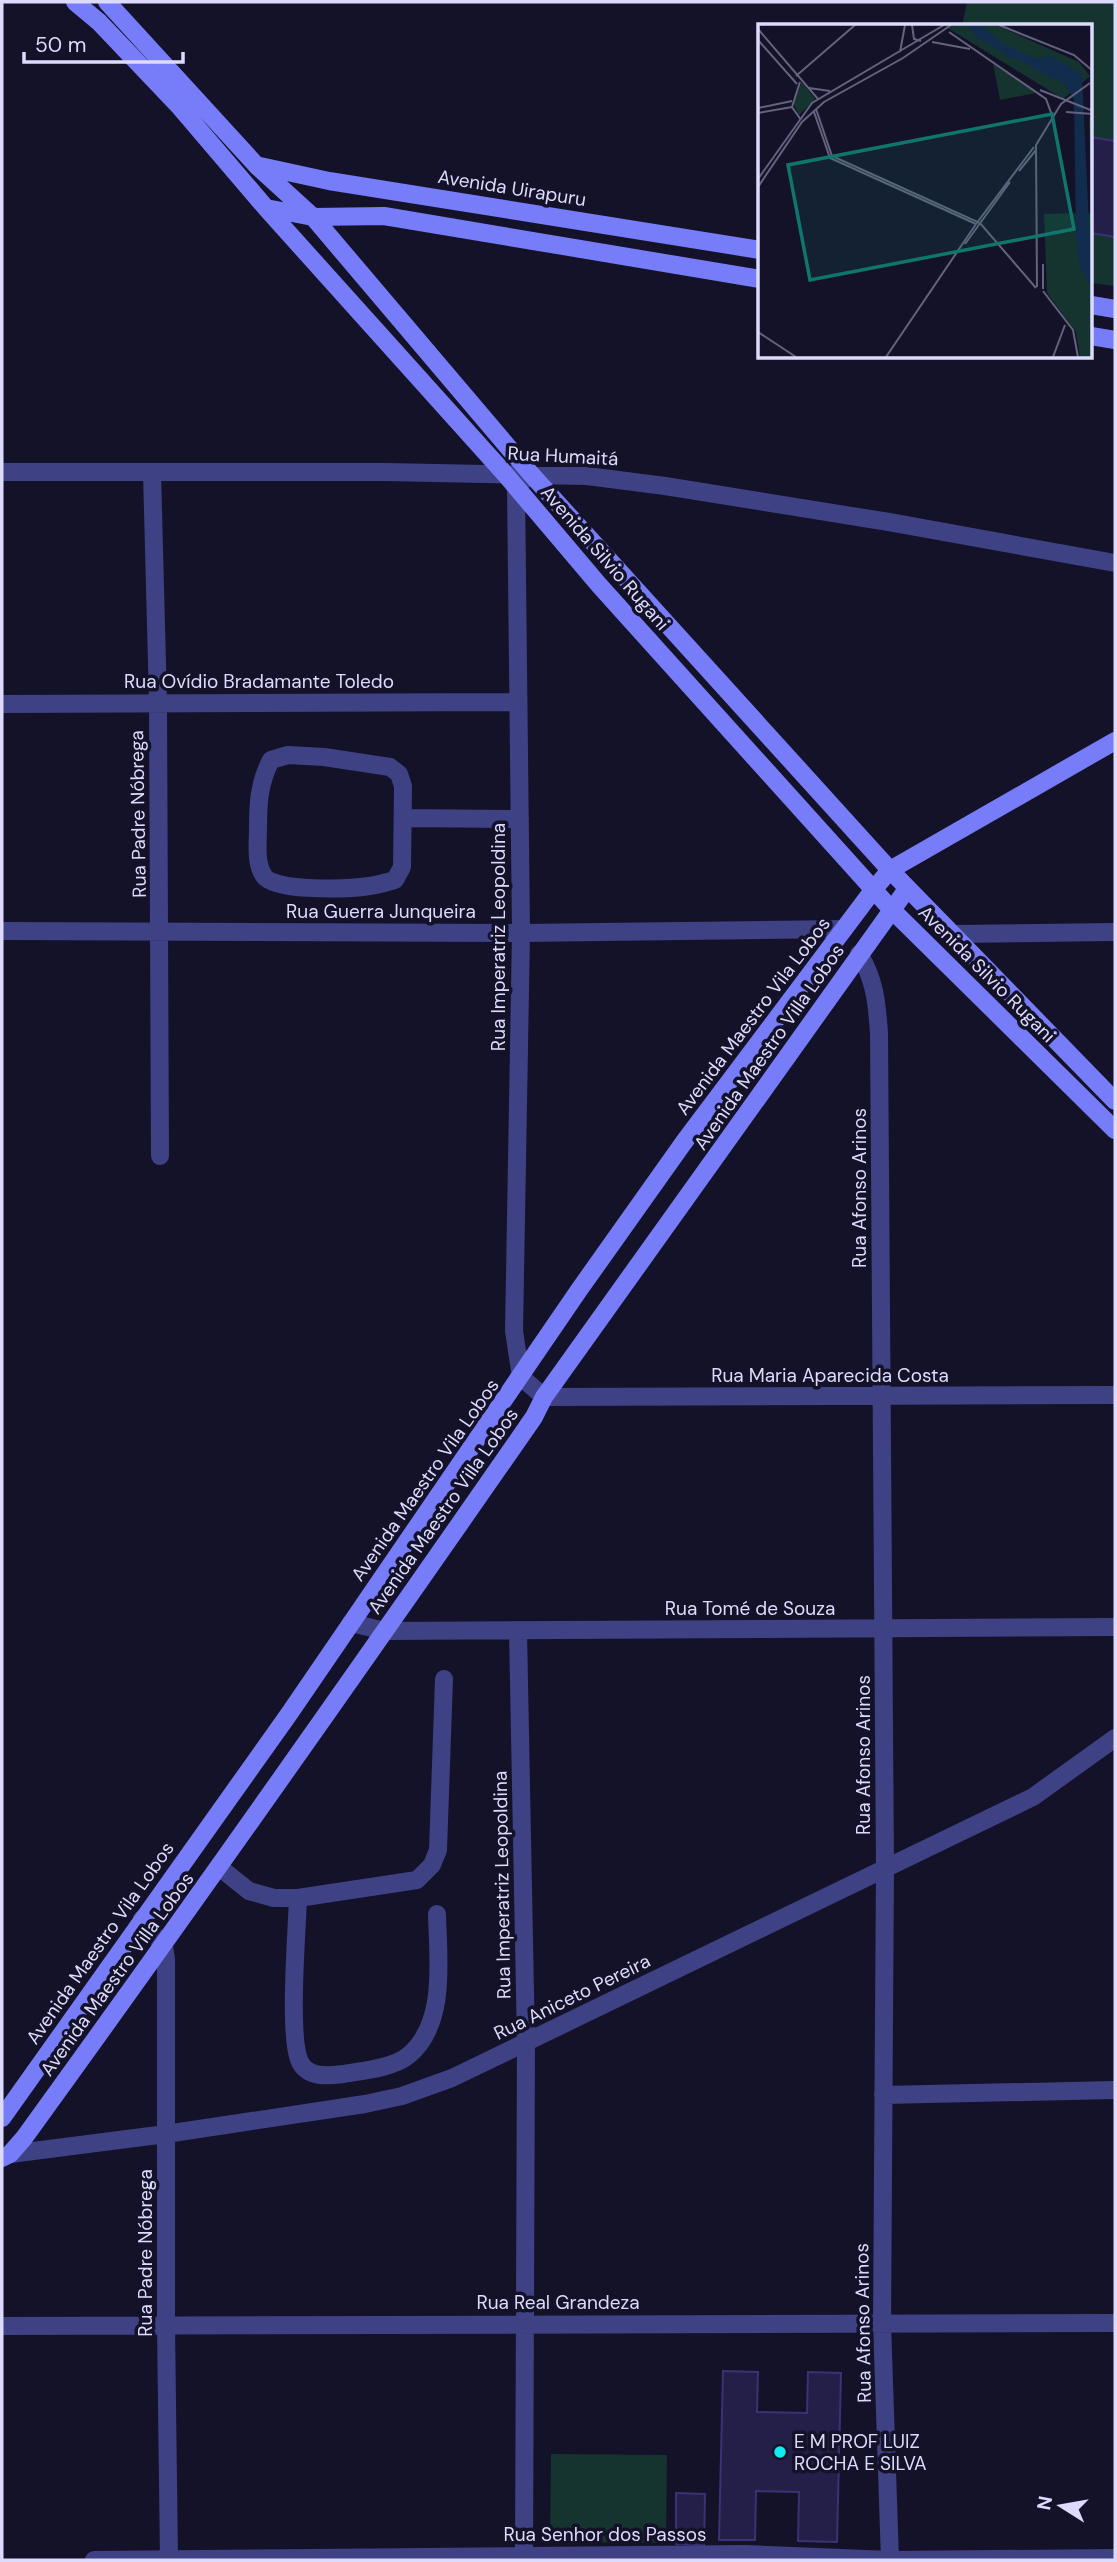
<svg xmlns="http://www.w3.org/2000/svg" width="1117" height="2562" font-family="'DM Sans',sans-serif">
  <rect width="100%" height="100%" fill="#141229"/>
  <!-- green -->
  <path fill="#15332f" d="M 967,2 L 1115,2 L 1115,286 L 1091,283 L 1091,26 L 962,26 Z
    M 551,2454 L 667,2455 L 666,2543 L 550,2542 Z"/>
  <!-- building -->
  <path fill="#241f49" stroke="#3a3274" stroke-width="2" d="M 1091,137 L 1115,141 L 1115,237 L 1091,233 Z
    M 723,2371 L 758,2372 L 757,2412 L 807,2413 L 808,2372 L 841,2373 L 837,2542 L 798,2541 L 799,2492 L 756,2491 L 755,2540 L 719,2540 Z
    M 676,2493 L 705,2494 L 704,2545 L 676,2544 Z"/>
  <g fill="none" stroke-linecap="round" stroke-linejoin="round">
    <!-- street -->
    <path stroke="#3f4185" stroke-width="18" d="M 2,472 L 386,472 L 587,476 L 665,486 L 889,522 L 1115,563
      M 152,472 L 158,702 L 160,1156
      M 531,474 L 516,487 L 521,933 L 514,1331 L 521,1377 L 544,1397 L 1115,1395
      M 2,704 L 517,702
      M 288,755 L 324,757 L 390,767 L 399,774 L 403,786 L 402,867 L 395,880 C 387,882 378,885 369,886 C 350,889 274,892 264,876 C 255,863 258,844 258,828 C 258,803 259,783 271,760 Z
      M 404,818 L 520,819
      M 2,931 L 521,933 L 844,929
      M 954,934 L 1115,932
      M 859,954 C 875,979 877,1004 879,1033 L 885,1867 L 882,2323 L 890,2560
      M 351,1623 L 385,1631 L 1115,1627
      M 518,1630 L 526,2044 L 524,2560
      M 219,1867 L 249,1891 L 274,1898 L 298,1898 L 417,1880 L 432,1865 L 438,1850 L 444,1679
      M 298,1898 C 297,1930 288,2038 300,2062 C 308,2078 328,2076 343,2074 C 361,2071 394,2068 409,2055 C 447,2023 438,1959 437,1914
      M 142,1919 L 164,1946 L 166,1959 L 166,2326 L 169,2560
      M 883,2095 L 1115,2090
      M 10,2154 L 166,2134 L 365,2104 L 402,2096 L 452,2078 L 1033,1797 L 1115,1738
      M 2,2326 L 1115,2323
      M 94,2560 L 744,2554 L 890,2560 L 1115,2558"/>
    <!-- secondary -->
    <path stroke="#777df8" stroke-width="18" d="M 75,2 L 99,22 L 178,105 L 266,208 L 505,474 L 599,585 L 891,909 L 1115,1130
      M 107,2 L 257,166 L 313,217 L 531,474 L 890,870 L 1115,1101
      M 260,166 L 329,181 L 760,250
      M 266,208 L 313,217 L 384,216 L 760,279
      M 1091,305 L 1115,309
      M 1091,336 L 1115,340
      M 2,2118 L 289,1714 L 579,1290 L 684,1142 L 874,889 L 890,870 L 1115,741
      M 2,2158 L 10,2154 L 24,2138 C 197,1899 366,1659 534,1417 L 544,1397 L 907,889"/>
  </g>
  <!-- markers -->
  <circle fill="#11ecf4" stroke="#141229" stroke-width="2.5" cx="780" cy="2452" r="7"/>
  <g text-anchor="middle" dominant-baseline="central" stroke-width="7" stroke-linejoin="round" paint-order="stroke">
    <!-- street labels -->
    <g font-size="19" fill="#dddbfd" stroke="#141229">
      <text transform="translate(512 188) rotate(9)">Avenida Uirapuru</text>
      <text transform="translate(563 456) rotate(3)">Rua Humaitá</text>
      <text transform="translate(605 558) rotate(49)">Avenida Silvio Rugani</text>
      <text x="259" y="681">Rua Ovídio Bradamante Toledo</text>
      <text transform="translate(138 814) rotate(-91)">Rua Padre Nóbrega</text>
      <text x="381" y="911">Rua Guerra Junqueira</text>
      <text transform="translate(498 937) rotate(-90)">Rua Imperatriz Leopoldina</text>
      <text transform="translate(987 974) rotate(45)">Avenida Silvio Rugani</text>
      <text transform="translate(753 1016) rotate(-53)">Avenida Maestro Vila Lobos</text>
      <text transform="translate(769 1047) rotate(-55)">Avenida Maestro Villa Lobos</text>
      <text transform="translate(859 1188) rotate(-90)">Rua Afonso Arinos</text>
      <text x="830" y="1375">Rua Maria Aparecida Costa</text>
      <text transform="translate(425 1480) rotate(-55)">Avenida Maestro Vila Lobos</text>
      <text transform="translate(443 1511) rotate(-55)">Avenida Maestro Villa Lobos</text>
      <text x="750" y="1608">Rua Tomé de Souza</text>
      <text transform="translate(863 1755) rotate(-90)">Rua Afonso Arinos</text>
      <text transform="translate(502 1885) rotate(-91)">Rua Imperatriz Leopoldina</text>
      <text transform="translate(100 1943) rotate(-55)">Avenida Maestro Vila Lobos</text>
      <text transform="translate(117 1974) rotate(-54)">Avenida Maestro Villa Lobos</text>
      <text transform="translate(572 1997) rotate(-26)">Rua Aniceto Pereira</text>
      <text transform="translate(145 2253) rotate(-90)">Rua Padre Nóbrega</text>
      <text x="558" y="2302">Rua Real Grandeza</text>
      <text transform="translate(863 2323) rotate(-91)">Rua Afonso Arinos</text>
      <text x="605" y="2534">Rua Senhor dos Passos</text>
    </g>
    <!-- poi labels -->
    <g font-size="19" fill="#dddbfd" stroke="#141229" text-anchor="start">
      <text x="794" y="2441">E M PROF LUIZ<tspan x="794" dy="22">ROCHA E SILVA</tspan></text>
    </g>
  </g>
  <!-- overview -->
  <g transform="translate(758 24)">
    <rect width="334" height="334" fill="#141229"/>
    <path d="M 185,1 L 238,1 L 321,38 L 332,52 L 305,75 ZM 235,40 L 278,69 L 242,76 ZM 44,58 L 57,75 L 41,91 L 35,79 ZM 331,93 L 334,93 L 334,333 L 322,333 L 318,308 L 289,269 L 286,190 L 333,189 Z" fill="#15332f"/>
    <path d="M 210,1 L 224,1 L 242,18 L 277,35 L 292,32 L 324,50 L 334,266 L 322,242 L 318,212 L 316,76 L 308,61 L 218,13 Z" fill="#122c4d"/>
    <path fill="none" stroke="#122c4d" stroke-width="3.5" d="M 236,21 L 255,33"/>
    <path fill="none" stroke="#64627e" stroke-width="2" d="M 154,1 L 156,15 L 163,17M 241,1 L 316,31 L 335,47M 0,5 L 60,75M 191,8 L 288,75 L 295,94M 0,16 L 39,60M 174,18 L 212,25M 142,28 L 147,1M 38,52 L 97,1M 42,58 L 34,83 L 43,96M 51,64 L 72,67M 282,66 L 335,87M 0,84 L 34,77M 58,85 L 74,132 L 222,199 L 278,264M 56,88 L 72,134 L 218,200M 308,88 L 335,90M 0,89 L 34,83M 261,147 L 278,126M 0,155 L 54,79 L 186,1M 0,163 L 44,98 L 66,78 L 145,34 L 193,1M 207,220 L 252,158M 285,240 L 285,265M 279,263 L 278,121 L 303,80 L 332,59M 285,267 L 315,306 L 320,333M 0,308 L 38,333M 128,333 L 218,200 L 276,123M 295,333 L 307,301"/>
    <path fill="#0f766e" fill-opacity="0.15" stroke="#0f766e" stroke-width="3.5" d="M 294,90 L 316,205 L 52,256 L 30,141 Z"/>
    <rect width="334" height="334" fill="none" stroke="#dddbfd" stroke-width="3.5"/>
  </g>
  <!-- border -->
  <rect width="1117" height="2562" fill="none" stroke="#dddbfd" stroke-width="7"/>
  <!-- north arrow -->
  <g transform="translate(1061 2506) rotate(281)" stroke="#141229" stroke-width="5" paint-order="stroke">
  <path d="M0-5L12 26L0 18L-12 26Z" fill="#dddbfd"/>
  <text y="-10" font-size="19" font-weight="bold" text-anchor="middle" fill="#dddbfd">N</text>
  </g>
  <!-- scale -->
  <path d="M24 52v10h159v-10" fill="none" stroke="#dddbfd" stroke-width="3.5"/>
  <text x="35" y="52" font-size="21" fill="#dddbfd" stroke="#141229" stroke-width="5" paint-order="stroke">50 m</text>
</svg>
